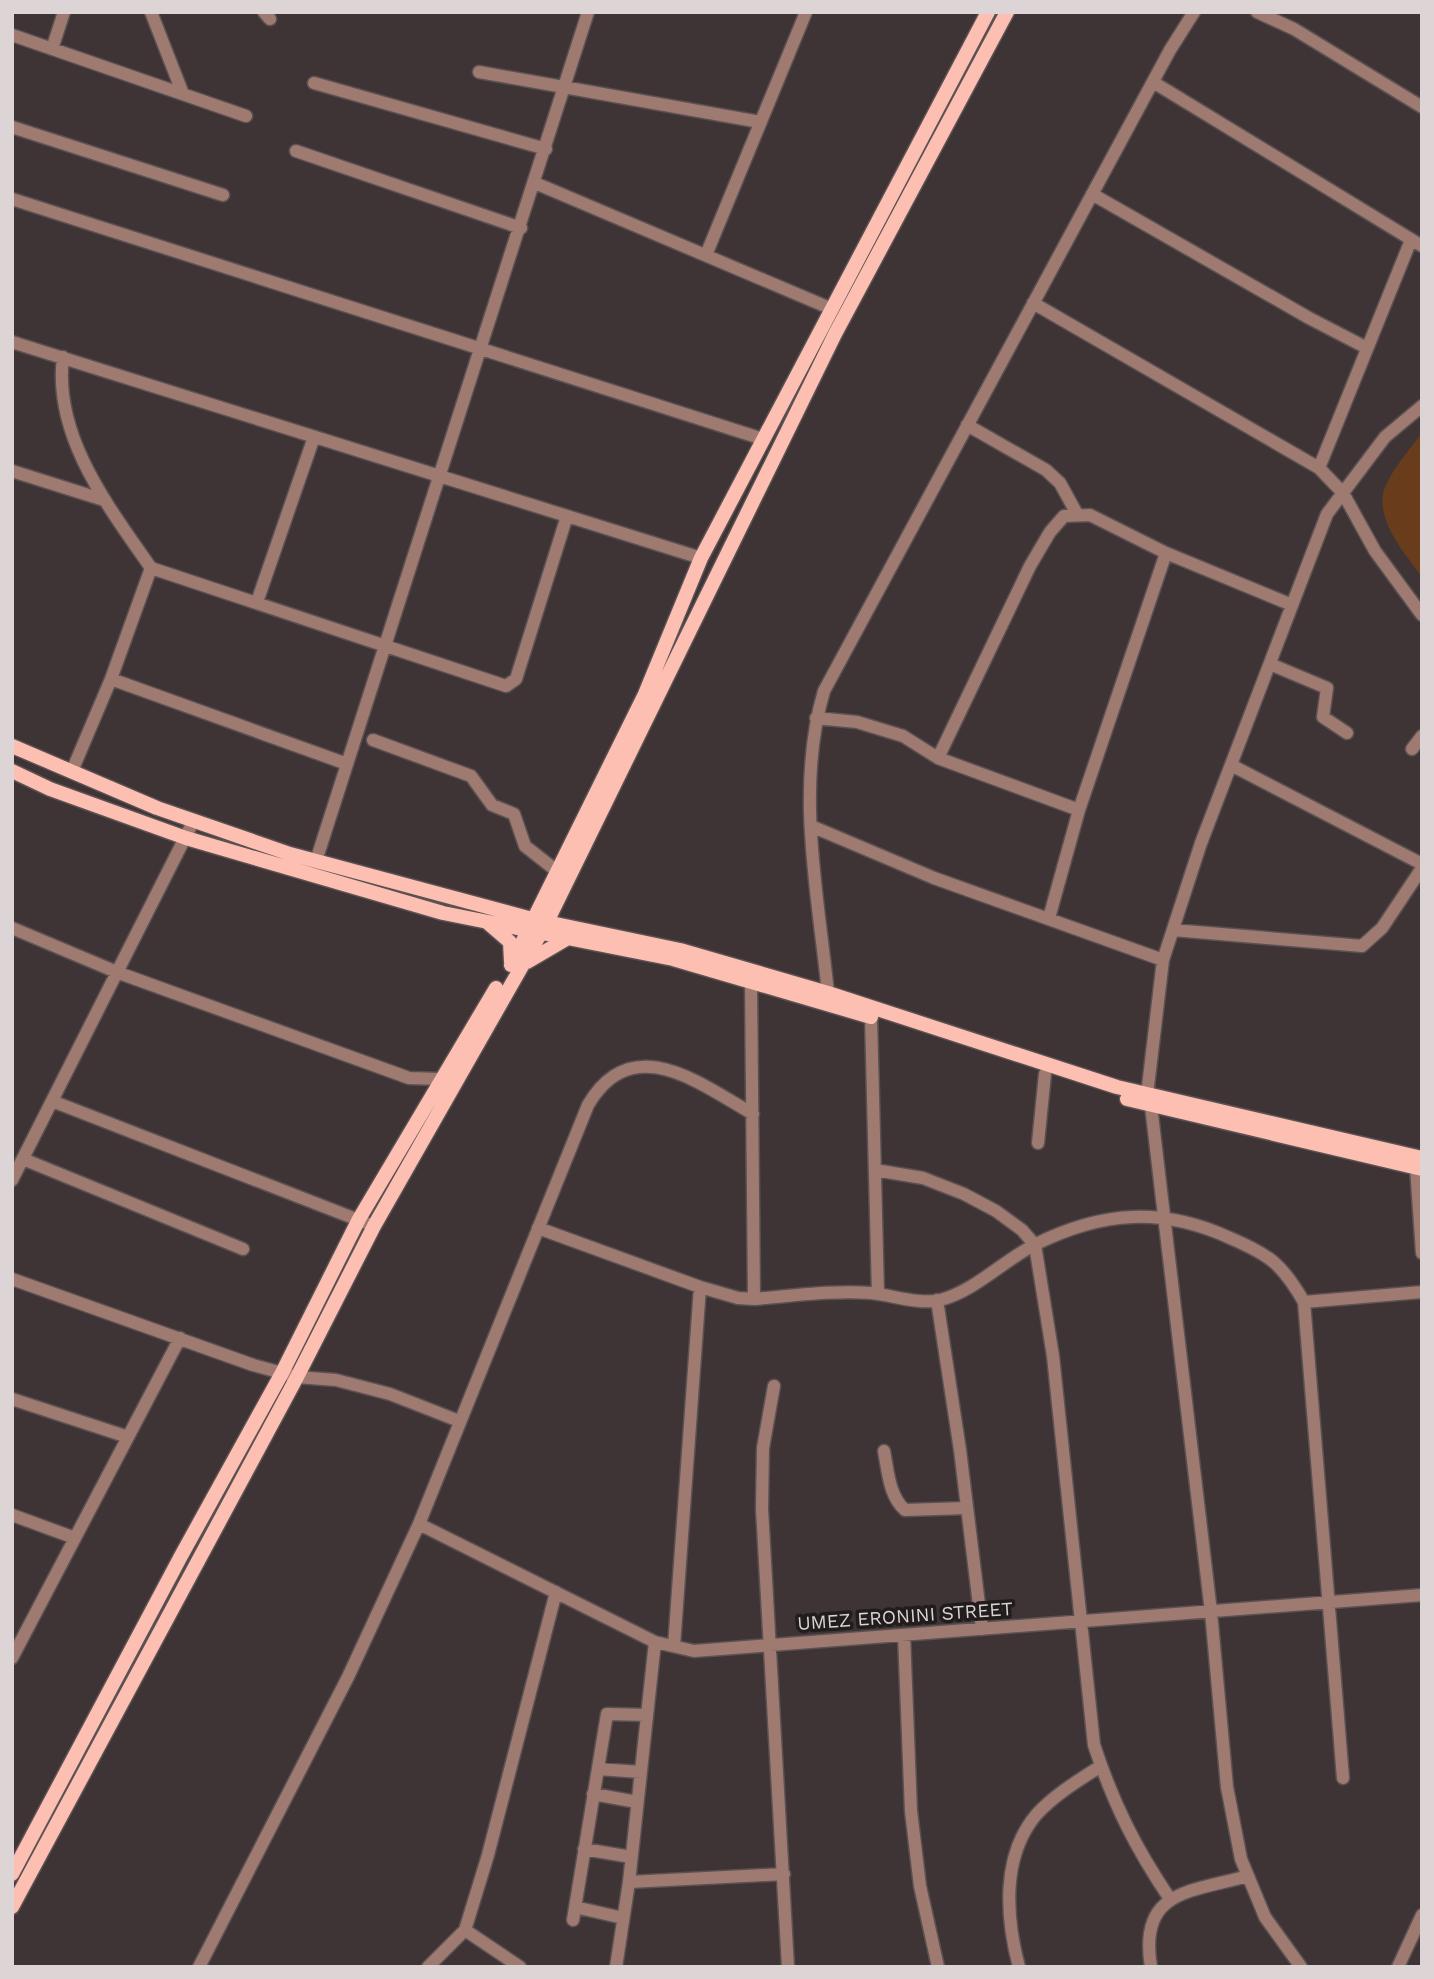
<svg xmlns="http://www.w3.org/2000/svg" width="1434" height="1979" font-family="'Work Sans',sans-serif">
  <rect width="100%" height="100%" fill="#3f3435"/>
  <!-- green -->
  <path fill="#693d1b" d="M 1422,433 L 1422,577 C 1405,553 1370,515 1387,483 C 1395,466 1410,449 1422,433 Z"/>
  <g fill="none" stroke-linecap="round" stroke-linejoin="round">
    <defs>
      <path id="minor" d="M 151,12 L 183,94
        M 264,12 L 270,19
        M 1257,12 L 1294,29 L 1422,107
        M 12,35 L 246,116
        M 52,49 L 64,12
        M 479,72 L 760,122
        M 1153,82 L 1422,246
        M 314,83 L 546,149
        M 12,127 L 223,195
        M 296,151 L 521,228
        M 535,183 L 832,309
        M 1092,194 L 1309,318 L 1367,348
        M 12,199 L 763,439
        M 706,255 L 806,12
        M 1033,303 L 1319,468 L 1343,493 L 1375,551 L 1422,615
        M 12,342 L 701,558
        M 63,357 C 53,436 108,506 151,568 L 111,679 L 72,771
        M 967,425 L 1046,470 L 1060,483 L 1077,514
        M 1319,468 L 1411,240
        M 12,471 L 104,500
        M 151,568 L 506,686 L 516,679 L 567,516
        M 257,602 L 314,437
        M 1270,664 L 1327,688 L 1323,717 L 1347,733
        M 111,679 L 347,764
        M 816,718 L 857,722 L 903,736 L 938,758 L 1079,810
        M 373,740 L 471,776 L 492,805 L 514,814 L 525,846 L 558,872
        M 1412,749 L 1422,736
        M 938,758 L 1030,566 L 1050,532 L 1064,516 L 1090,515 L 1166,553 L 1292,605
        M 1231,765 L 1422,864
        M 811,826 L 934,878 L 1163,960
        M 316,861 L 588,12
        M 1049,918 L 1079,810 L 1166,553
        M 12,928 L 119,973 L 409,1078 L 440,1079
        M 1173,930 L 1362,946 L 1382,928 L 1422,868
        M 751,982 L 754,1299
        M 828,993 C 818,894 795,789 824,691 L 1170,50 L 1194,12
        M 871,1017 L 878,1294
        M 1147,1095 L 1163,960 L 1201,843 L 1327,514 L 1385,437 L 1422,406
        M 52,1101 L 374,1226
        M 1151,1106 L 1211,1612 L 1227,1787 L 1241,1859 L 1265,1917 L 1301,1967
        M 1038,1143 L 1045,1074
        M 23,1159 L 243,1249
        M 1416,1167 L 1422,1253
        M 875,1170 L 923,1178 L 964,1194 L 996,1211 L 1022,1230 L 1035,1245 L 1053,1356 L 1094,1745 C 1114,1805 1135,1847 1170,1899
        M 12,1180 L 194,820
        M 538,1228 L 700,1287 L 738,1298 L 754,1299 C 792,1296 833,1290 871,1293 C 892,1295 919,1305 940,1300 C 975,1291 1004,1260 1036,1244 C 1103,1211 1162,1207 1230,1238 C 1270,1255 1282,1264 1304,1302 L 1343,1778
        M 12,1279 L 253,1365 L 297,1377 L 336,1380 L 390,1394 L 459,1421
        M 937,1300 L 960,1450 L 982,1629
        M 1304,1302 L 1422,1292
        M 774,1386 L 763,1448 L 762,1509 L 788,1967
        M 12,1399 L 128,1437
        M 884,1451 C 888,1471 889,1496 905,1510 L 967,1508
        M 12,1515 L 75,1538
        M 419,1524 L 655,1642 L 694,1651 L 1422,1595
        M 904,1635 L 911,1811 L 920,1886 L 938,1967
        M 674,1646 L 700,1287
        M 12,1658 L 180,1338
        M 598,1769 L 641,1772
        M 593,1794 L 637,1802
        M 584,1849 L 631,1857
        M 629,1882 L 784,1874
        M 575,1907 L 623,1918
        M 573,1920 L 607,1714 L 647,1715
        M 465,1930 L 520,1967
        M 199,1967 L 348,1677 L 419,1524 L 588,1105 C 632,1030 699,1083 753,1114
        M 428,1967 L 465,1930 L 488,1855 L 556,1592
        M 616,1967 L 629,1882 L 655,1642
        M 1019,1967 C 1006,1918 1001,1857 1036,1815 C 1054,1795 1079,1780 1101,1766
        M 1151,1967 C 1138,1890 1190,1892 1248,1876
        M 1398,1967 L 1422,1915"/>
      <path id="major" d="M 12,746 L 157,808 L 290,854 L 532,919 L 680,950 L 828,993 L 1117,1087 L 1422,1158
        M 12,771 L 50,789 L 186,838 L 443,913 L 673,959 L 871,1017
        M 488,923 L 510,942 L 511,962
        M 527,962 L 568,938
        M 511,965 L 645,694 L 701,558 L 988,12
        M 1127,1099 L 1422,1169
        M 12,1874 L 181,1556 L 282,1373 L 359,1219 L 496,988
        M 12,1907 L 297,1377 L 374,1226 L 547,922 L 835,334 L 1007,12"/>
    </defs>
    <!-- minor casing -->
    <use href="#minor" stroke="#5b5152" stroke-width="15"/>
    <!-- major casing -->
    <use href="#major" stroke="#5b5152" stroke-width="17"/>
    <!-- minor -->
    <use href="#minor" stroke="#9f7a71" stroke-width="12"/>
    <!-- major -->
    <use href="#major" stroke="#fcbfb1" stroke-width="14"/>
  </g>
  <g text-anchor="middle" dominant-baseline="central" stroke-width="7" stroke-linejoin="round" paint-order="stroke">
    <!-- street labels -->
    <g font-size="19" fill="#dcd4d5" stroke="#221d1d">
      <text transform="translate(905 1616) rotate(-4)">UMEZ ERONINI STREET</text>
    </g>
  </g>
  <!-- border -->
  <rect width="1434" height="1979" fill="none" stroke="#dcd4d5" stroke-width="28"/>
</svg>
